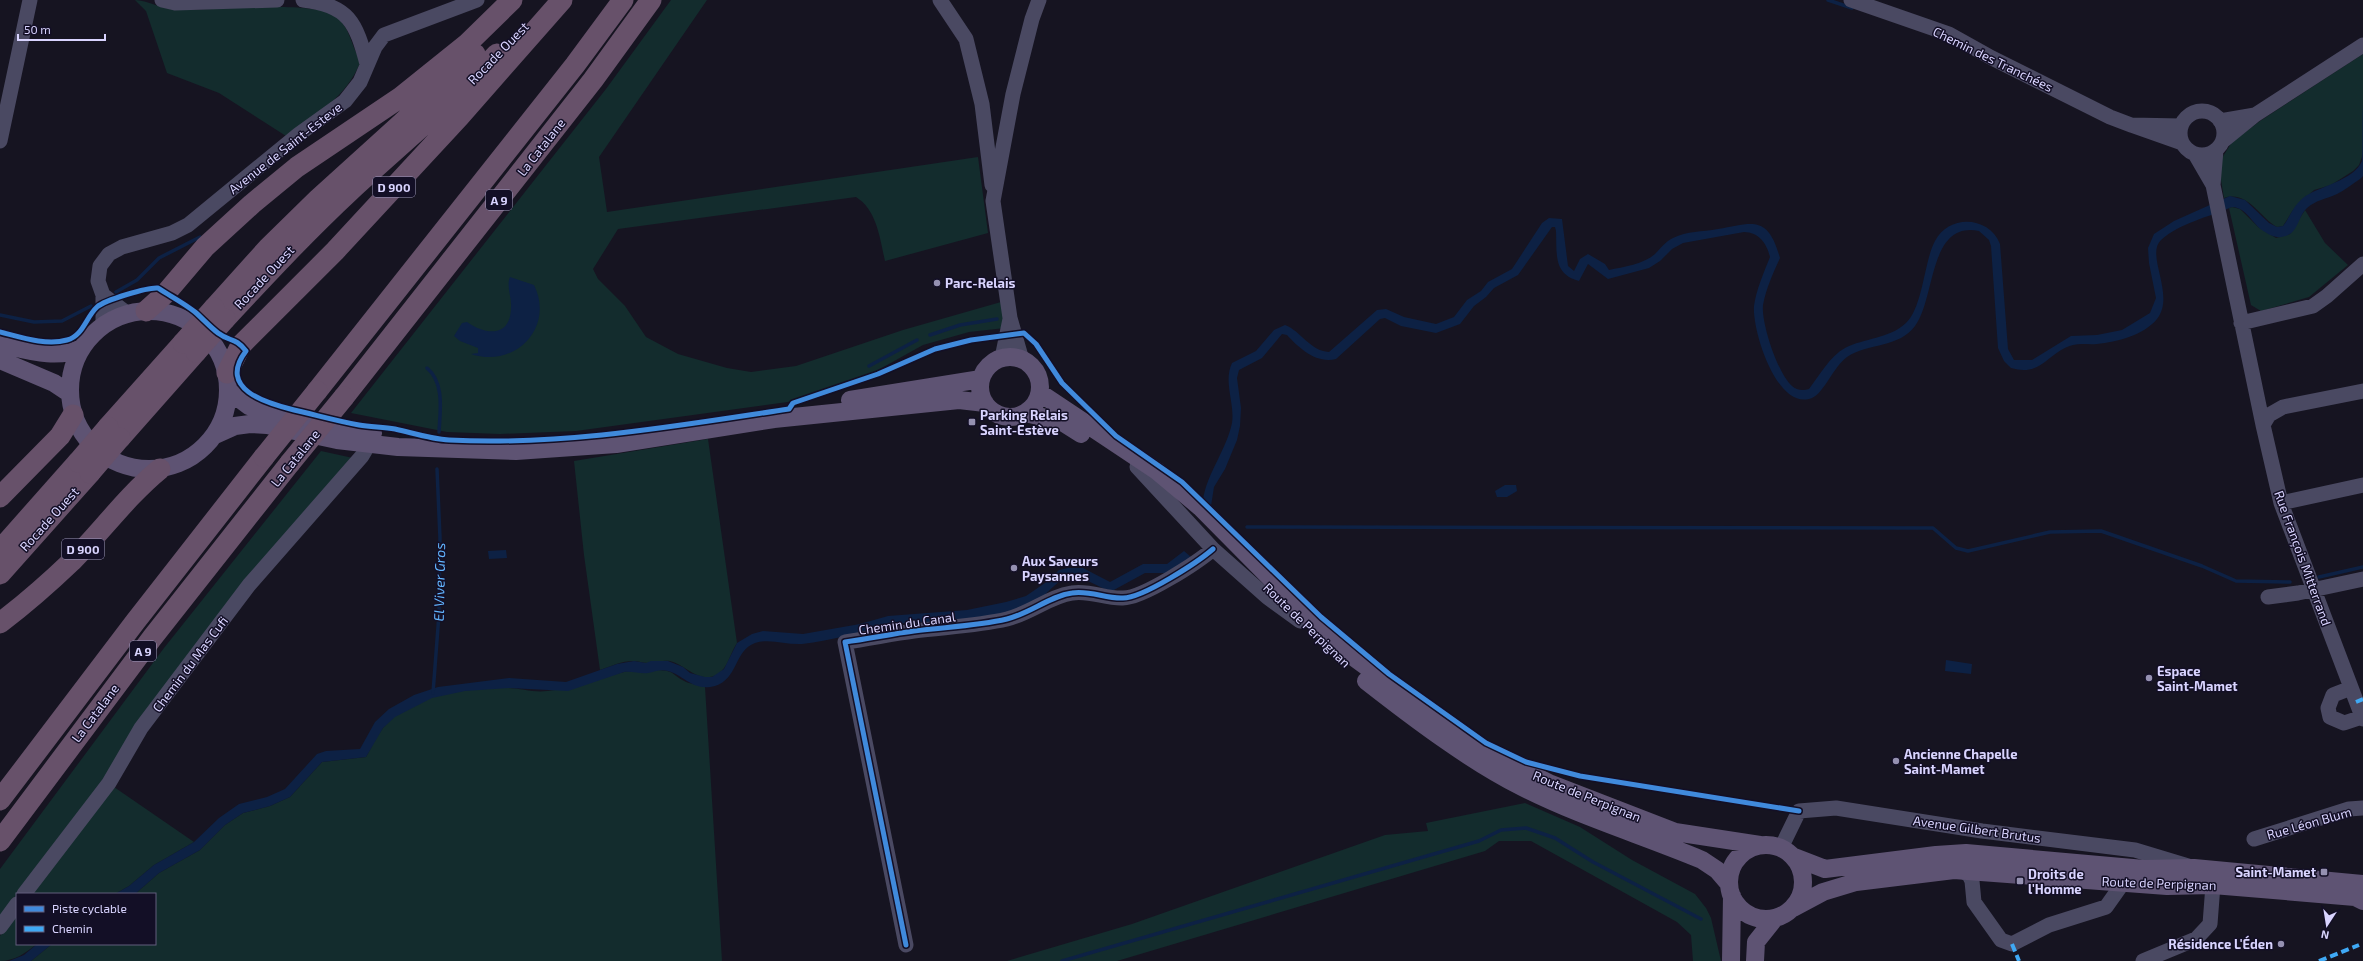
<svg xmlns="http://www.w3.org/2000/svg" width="2363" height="961" font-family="'Exo 2',sans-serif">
  <rect width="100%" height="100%" fill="#161421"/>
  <!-- green -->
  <path fill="#132c2d" d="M 135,0 C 147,0 162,9 176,10 C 211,11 308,0 334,15 C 351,27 350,45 361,61 C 345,99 318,113 286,136 L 219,93 L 167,73 L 146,11 Z
    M 671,0 L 707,0 L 599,157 L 607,212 L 978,157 L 988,233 L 885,261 C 880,239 877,210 856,197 L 618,229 L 593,269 L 598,279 L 625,306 L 646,337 L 678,354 L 727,368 L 751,372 L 796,366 L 903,330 L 1001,302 L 1005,328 L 969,332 L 923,345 L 878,370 L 802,400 L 576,431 L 500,434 L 447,432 L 351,413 L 606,89 Z
    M 2363,54 L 2363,154 L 2359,165 L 2353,171 L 2331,185 L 2314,190 L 2293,210 L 2283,226 L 2277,227 C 2260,218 2248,190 2224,198 L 2220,174 L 2222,158 L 2232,142 L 2260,121 Z
    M 2232,207 L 2240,209 L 2258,227 L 2276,238 L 2290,234 L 2305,210 L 2325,243 L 2348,265 L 2309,297 L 2261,311 L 2251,305 L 2229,208 Z
    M 708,439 L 737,643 C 730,653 728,668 718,674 C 700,685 686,665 670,661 C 663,660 655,663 648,663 C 643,663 638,661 633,661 C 622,661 611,666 600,670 L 584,555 L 574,461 Z
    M 321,451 L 353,458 L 65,829 L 0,917 L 0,869 L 164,648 Z
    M 654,670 C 676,670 670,674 686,682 C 691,684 699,685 705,687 L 722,961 L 31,961 L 52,944 L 155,944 L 155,894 L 135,894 L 159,873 L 200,850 L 225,825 L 243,813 L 270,806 L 290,797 L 322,762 L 366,757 C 371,748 376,737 383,728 C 410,694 466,688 507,688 C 520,688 534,693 547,691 C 574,689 601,677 624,672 C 635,669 644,675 654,670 Z
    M 114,787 L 194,842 L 154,865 L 129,886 L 115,894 L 31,894 Z
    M 1525,803 L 1580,827 L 1632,860 L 1695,894 L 1706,908 L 1711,918 L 1721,961 L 1693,961 L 1691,935 L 1677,922 L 1531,841 L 1499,841 L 1485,851 L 1117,961 L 1007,961 L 1132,924 L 1385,835 L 1428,831 L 1426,823 Z
    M 17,913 L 17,944 L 37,944 C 25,953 15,961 0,961 L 0,936 Z"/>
  <!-- water -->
  <path fill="#0d2144" d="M 2363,105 L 2363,176 L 2360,179 C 2352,184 2345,190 2337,194 C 2326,199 2316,200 2307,208 C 2299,215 2298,231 2288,235 C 2279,239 2273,237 2265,232 C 2252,225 2248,208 2232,207 C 2209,217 2180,223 2161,240 C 2145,255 2176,295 2157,319 C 2144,335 2117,342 2097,344 C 2089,345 2081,343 2073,345 C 2047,352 2043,377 2011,368 L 2004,361 L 1998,348 L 1991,246 L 1989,240 L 1979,231 C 1928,221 1936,298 1915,326 C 1899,348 1868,343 1847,357 C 1834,366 1824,393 1812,398 C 1777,412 1752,330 1754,306 C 1756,290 1764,272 1770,257 C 1767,244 1759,232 1744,232 L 1683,243 L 1672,249 L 1660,261 L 1649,268 L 1608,279 L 1588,264 L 1579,281 C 1553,274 1557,254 1556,231 L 1555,227 L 1552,227 L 1518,275 L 1494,288 L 1486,297 L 1474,306 L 1460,324 L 1436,333 L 1401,326 L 1385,318 L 1380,319 L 1336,359 C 1316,364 1299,348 1287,335 L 1282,334 L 1262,358 L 1239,370 L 1237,378 L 1241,408 L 1240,426 L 1237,440 L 1225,469 L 1214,487 L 1211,506 L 1203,500 C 1207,473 1226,451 1232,423 C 1235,403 1223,382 1232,363 L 1256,351 L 1274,330 L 1285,325 C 1301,331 1310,351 1329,352 L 1377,310 L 1386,309 L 1404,317 L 1436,324 L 1454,317 L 1467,300 L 1481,291 L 1488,282 L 1512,269 L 1542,223 L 1549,218 L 1562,219 L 1568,266 L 1574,271 L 1580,259 L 1588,254 L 1605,264 L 1609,270 C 1623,267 1644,264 1655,254 C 1661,248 1665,242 1673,238 C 1687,231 1702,232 1718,229 C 1752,223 1768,214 1780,258 C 1773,273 1766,289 1763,305 C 1761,323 1778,374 1792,386 C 1796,390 1803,391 1809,389 C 1819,376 1830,356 1845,348 C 1864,338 1889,339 1906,323 C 1923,307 1924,261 1935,241 C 1949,214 1989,216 2000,244 L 2008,349 L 2014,360 L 2032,360 L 2071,336 L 2097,335 L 2122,330 L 2150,313 L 2156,298 L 2149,263 L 2148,248 L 2154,234 L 2174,221 L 2230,196 L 2245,200 L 2269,223 L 2277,227 L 2283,226 C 2290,217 2293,206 2303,198 C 2318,186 2354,181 2362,161 C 2363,147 2362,121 2363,105 Z
    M 510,277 L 534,285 C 555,327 515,369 471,354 L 478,353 L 478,348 L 460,341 L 454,336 L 462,323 L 467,322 C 485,335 511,338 511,307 C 512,298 506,286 510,277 Z
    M 1505,485 L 1516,485 L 1517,491 L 1507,497 L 1497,497 L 1495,491 Z
    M 506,550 L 507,558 L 489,559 L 488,551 Z
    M 1184,551 L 1191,557 L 1170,573 L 1145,573 L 1112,591 C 1097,588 1086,576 1070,577 C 1059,578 1049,592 1041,598 C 1024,611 990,616 969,619 C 943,624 917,620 891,625 C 861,631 832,641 802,644 C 786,645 770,638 755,643 C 734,651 738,679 715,686 C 693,692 684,675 668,671 C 660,669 655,672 648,673 C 641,674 632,671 624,672 L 568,691 L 509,688 L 465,691 L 432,698 L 395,717 L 383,728 L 366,757 L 322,762 L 290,797 L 270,806 L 243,813 L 225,825 L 200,850 L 159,873 L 135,894 L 115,894 L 129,886 L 154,865 L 194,842 L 219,818 L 239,804 L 267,797 L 285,789 L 317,754 L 326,751 L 360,749 L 375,722 L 389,709 L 414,695 L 438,687 L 509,678 L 566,682 L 617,664 L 634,661 L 646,663 L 651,661 L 668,661 L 683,667 L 690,673 L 705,677 L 712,677 L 724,669 L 737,643 L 752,634 L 763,631 L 803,634 L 860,624 L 888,616 L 967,610 L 1006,602 L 1026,596 L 1045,583 L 1059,570 L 1068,568 L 1083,568 L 1110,582 L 1143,564 L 1167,564 Z
    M 1946,660 L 1972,664 L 1971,674 L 1945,671 Z
    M 37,944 L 52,944 L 31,961 L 9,961 L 24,955 Z"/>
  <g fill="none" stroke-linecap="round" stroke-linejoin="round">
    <!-- stream -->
    <path stroke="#0d2144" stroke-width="3.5" d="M 1828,0 L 1852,8
      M 116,292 L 137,280 L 159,258 L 200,237
      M 0,315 L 34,322 L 62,321 L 91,306
      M 930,335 L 960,325 L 997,319
      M 869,366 L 917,340
      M 427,368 C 445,383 440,412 439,432
      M 1247,527 L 1933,528 L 1956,548 L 1968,551 L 2050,532 L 2101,531 L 2202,566 L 2236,581 L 2290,582
      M 2319,577 L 2363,567
      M 433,693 L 439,614 L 440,538 L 437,469
      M 1062,961 L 1479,841 L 1501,830 L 1526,828 L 1555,838 L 1593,862 L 1701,919"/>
    <!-- minor -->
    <path stroke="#4a4962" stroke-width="15" d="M 162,0 L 175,3 L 277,0
      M 303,0 C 349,5 356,23 367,64
      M 940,0 L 966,39 L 982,104 L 992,185
      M 1851,0 L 1949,34 L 1992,58 L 2110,117 L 2131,125
      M2180 133a22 22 0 1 1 44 0a22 22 0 1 1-44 0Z
      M 2255,115 L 2363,45
      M 2220,121 L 2255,115 L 2223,141
      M 2181,126 L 2131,125 L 2182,143
      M 0,141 L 30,0
      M 2195,154 L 2213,185 L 2216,150
      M 2213,185 L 2263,425
      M 103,295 L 128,314
      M 2241,323 L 2313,306 L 2327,296 L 2363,264
      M 103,326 L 103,295 L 98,281 L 100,266 L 109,254 L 122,247 L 172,233 L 188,225 L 299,134 L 345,101 L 360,82 L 375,47 L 384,35 L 477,0
      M 1002,358 L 1010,319
      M 1022,360 L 1010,318 L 993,201 L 1013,94 L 1032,19 L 1039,0
      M 2363,391 L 2283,407 L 2269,415 L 2263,425 L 2281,503 L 2363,719
      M 1137,467 L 1213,549 L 1267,597 L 1300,621
      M 2281,503 L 2363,485
      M 2268,597 L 2298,593 L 2363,579
      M 2351,688 L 2333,695 L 2328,708 L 2330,717 L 2344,723 L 2362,717
      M 2254,839 L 2349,809 L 2363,808
      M 1781,848 L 1799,811 L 1836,808 L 1982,831 L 2135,850 L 2188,866
      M 1963,871 L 1969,875 L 1972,881 L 1974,902 L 2001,940 L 2012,944 L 2049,925 L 2106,907 L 2123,883
      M 24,894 L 109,783 L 141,728 L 249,585 L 362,456 L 369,444
      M 0,927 L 17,904
      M 906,945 L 845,642 C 868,639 891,634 914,631 C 945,627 977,626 1007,619 C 1031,613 1050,596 1072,593 C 1090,590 1106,599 1123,598 C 1143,598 1198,562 1213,549
      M 2143,961 L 2196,939 L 2210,924 L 2213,885"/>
    <!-- major -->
    <path stroke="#5e5373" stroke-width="18" d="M70 390a79 79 0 1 1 158 0a79 79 0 1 1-158 0Z
      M 0,344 C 27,350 56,360 82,348
      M980 387a30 30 0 1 1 60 0a30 30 0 1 1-60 0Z
      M 0,360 L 54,383 L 69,393
      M 229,391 L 249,406 L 279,417 L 373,433
      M 1040,393 L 1157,471 L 1200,507 L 1320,628 L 1356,659 L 1459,734 L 1499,758 L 1551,784 L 1675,832 L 1760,845
      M 850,400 L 981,379
      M 1026,413 L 1062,422 L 1081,434
      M 215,435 L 235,426 L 250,424 L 267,425 L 337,440 L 398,447 L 516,451 L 616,444 L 774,419 L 959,400 L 985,403
      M 1366,681 C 1412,717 1470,761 1522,787 C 1579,816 1642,835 1702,860 L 1717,870 L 1729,884
      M1729 882a37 37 0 1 1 74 0a37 37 0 1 1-74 0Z
      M 1794,857 L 1825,869 L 1936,855 L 1966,853 L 2144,869 L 2194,868 L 2363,884
      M 1793,908 L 1823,892 L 1856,882 L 1954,870 L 2167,886 L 2213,885 L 2355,897 L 2363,901
      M 1731,961 L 1732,896
      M 1755,961 L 1756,942 L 1775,918"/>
    <!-- highway -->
    <path stroke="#67516a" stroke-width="21" d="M 214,308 L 268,248 L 318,199 L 403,122 L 475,54
      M 146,311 L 166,293 L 205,247 L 252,204 L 297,167 L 401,97 L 467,44 L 512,0
      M 225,319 C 266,275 306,232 350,191 C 400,145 451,103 497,54
      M 227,373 L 241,345 L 335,251 L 460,116 L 562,0
      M 317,391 L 575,65 L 623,0
      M 344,397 L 593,80 L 651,0
      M 108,427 L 183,343
      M 120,438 L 196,352
      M 0,497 L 60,436 L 73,415
      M 0,550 L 78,462
      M 0,574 L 90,473
      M 0,623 C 25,604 49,583 72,561 C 102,531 127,496 160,469
      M 0,800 L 135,622 L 264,457
      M 0,841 L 152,638 L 290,463"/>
    <!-- highway-bridge -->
    <path stroke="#67516a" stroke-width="21" d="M 183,343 L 214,308
      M 196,352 L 225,319
      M 264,457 L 317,391
      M 78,462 L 108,427
      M 290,463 L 344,397
      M 90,473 L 120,438"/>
    <!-- quiet -->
    <path stroke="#3fa9f5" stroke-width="4" stroke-dasharray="8 4" stroke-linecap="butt" d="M 2356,702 L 2363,699
      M 2012,944 L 2019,961
      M 2319,961 L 2359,945"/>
    <defs>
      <path id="cycleway" d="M 0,332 C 20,337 46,346 67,340 C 83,336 86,317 97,307 C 105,300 148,287 158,288 C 170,296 184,303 195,312 C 203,319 210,327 218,333 C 230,342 235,337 246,351 C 217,389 266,403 294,410 C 316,415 337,421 359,425 C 371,427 383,427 395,429 C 413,433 431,439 449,440 C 563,446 676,426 789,409 L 793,403 L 878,374 L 935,349 L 971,340 L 1024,333 L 1036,344 L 1062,383 L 1116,436 L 1182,482 L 1321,617 L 1389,674 L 1486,743 L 1526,762 L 1580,776 L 1799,811
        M 906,945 L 845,642 C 868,639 891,634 914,631 C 945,627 977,626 1007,619 C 1031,613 1050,596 1072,593 C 1090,590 1106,599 1123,598 C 1143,598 1198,562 1213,549"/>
    </defs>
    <!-- cycleway casing -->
    <use href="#cycleway" stroke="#130f26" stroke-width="8"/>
    <!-- cycleway -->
    <use href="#cycleway" stroke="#408adc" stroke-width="5"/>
  </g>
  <!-- markers -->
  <g fill="#9591b1" stroke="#130f26" stroke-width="1.5">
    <circle cx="937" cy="283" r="4"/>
    <rect x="968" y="418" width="8" height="8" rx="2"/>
    <circle cx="1014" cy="568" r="4"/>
    <circle cx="2149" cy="678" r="4"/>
    <circle cx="1896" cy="761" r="4"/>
    <rect x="2320" y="868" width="8" height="8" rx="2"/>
    <rect x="2016" y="877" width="8" height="8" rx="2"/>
    <circle cx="2281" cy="944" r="4"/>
  </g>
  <g text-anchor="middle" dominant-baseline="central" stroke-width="3" stroke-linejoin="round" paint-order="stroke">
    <!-- shield labels -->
    <g fill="#130f26" stroke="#9e99be" stroke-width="1">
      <rect x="373" y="177" width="42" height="20" rx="3"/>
      <rect x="486" y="190" width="26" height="20" rx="3"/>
      <rect x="62" y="539" width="42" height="20" rx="3"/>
      <rect x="130" y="641" width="26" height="20" rx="3"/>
    </g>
    <g font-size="12" font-weight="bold" fill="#d9d4ff">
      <text x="394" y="187">D 900</text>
      <text x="499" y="200">A 9</text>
      <text x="83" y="549">D 900</text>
      <text x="143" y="651">A 9</text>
    </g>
    <!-- street labels -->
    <g font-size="13" fill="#d9d4ff" stroke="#130f26">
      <text transform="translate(498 53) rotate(-46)">Rocade Ouest</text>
      <text transform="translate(1993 59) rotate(26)">Chemin des Tranchées</text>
      <text transform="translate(541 147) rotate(-52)">La Catalane</text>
      <text transform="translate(285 148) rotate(-38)">Avenue de Saint-Esteve</text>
      <text transform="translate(264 277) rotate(-47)">Rocade Ouest</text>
      <text transform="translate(295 458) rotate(-51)">La Catalane</text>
      <text transform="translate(49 519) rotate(-48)">Rocade Ouest</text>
      <text transform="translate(2303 558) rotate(70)">Rue François Mitterrand</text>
      <text transform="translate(907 623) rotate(-8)">Chemin du Canal</text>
      <text transform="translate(1307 625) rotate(44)">Route de Perpignan</text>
      <text transform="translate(190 664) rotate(-53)">Chemin du Mas Cufi</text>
      <text transform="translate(95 713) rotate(-53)">La Catalane</text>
      <text transform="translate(1587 796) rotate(22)">Route de Perpignan</text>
      <text transform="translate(2309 823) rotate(-16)">Rue Léon Blum</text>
      <text transform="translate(1977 829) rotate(8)">Avenue Gilbert Brutus</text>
      <text transform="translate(2159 883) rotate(2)">Route de Perpignan</text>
    </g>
    <!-- poi labels -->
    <g font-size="13" font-weight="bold" fill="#d9d4ff" stroke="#130f26" text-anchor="start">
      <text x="945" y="283">Parc-Relais</text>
      <text x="980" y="415">Parking Relais<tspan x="980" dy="15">Saint-Estève</tspan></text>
      <text x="1022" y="561">Aux Saveurs<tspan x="1022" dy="15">Paysannes</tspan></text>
      <text x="2157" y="671">Espace<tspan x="2157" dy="15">Saint-Mamet</tspan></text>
      <text x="1904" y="754">Ancienne Chapelle<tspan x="1904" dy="15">Saint-Mamet</tspan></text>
      <text x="2316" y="872" text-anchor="end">Saint-Mamet</text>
      <text x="2028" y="874">Droits de<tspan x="2028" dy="15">l'Homme</tspan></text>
      <text x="2273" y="944" text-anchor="end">Résidence L'Éden</text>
    </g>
    <!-- water labels -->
    <g font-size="14" font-style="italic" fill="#62b6ff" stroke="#130f26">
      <text transform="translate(439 582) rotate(-89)">El Viver Gros</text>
    </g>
  </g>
  <!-- legend -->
  <rect x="16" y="893" width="140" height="52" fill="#130f26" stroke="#625e7d"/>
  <rect x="24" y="906" width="20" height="6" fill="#408adc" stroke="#625e7d"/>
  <text x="52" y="913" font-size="12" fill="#d9d4ff">Piste cyclable</text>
  <rect x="24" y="926" width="20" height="6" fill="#3fa9f5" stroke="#625e7d"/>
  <text x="52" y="933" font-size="12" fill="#d9d4ff">Chemin</text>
  <!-- north arrow -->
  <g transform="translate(2327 925) rotate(192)" stroke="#130f26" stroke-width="3" paint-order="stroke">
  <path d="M0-3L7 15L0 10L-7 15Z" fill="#d9d4ff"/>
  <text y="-6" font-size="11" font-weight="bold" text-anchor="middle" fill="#d9d4ff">N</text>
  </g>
  <!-- scale -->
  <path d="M18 34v6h87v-6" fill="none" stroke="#d9d4ff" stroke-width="2"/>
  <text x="24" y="34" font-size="12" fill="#d9d4ff" stroke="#130f26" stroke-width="3" paint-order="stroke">50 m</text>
</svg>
